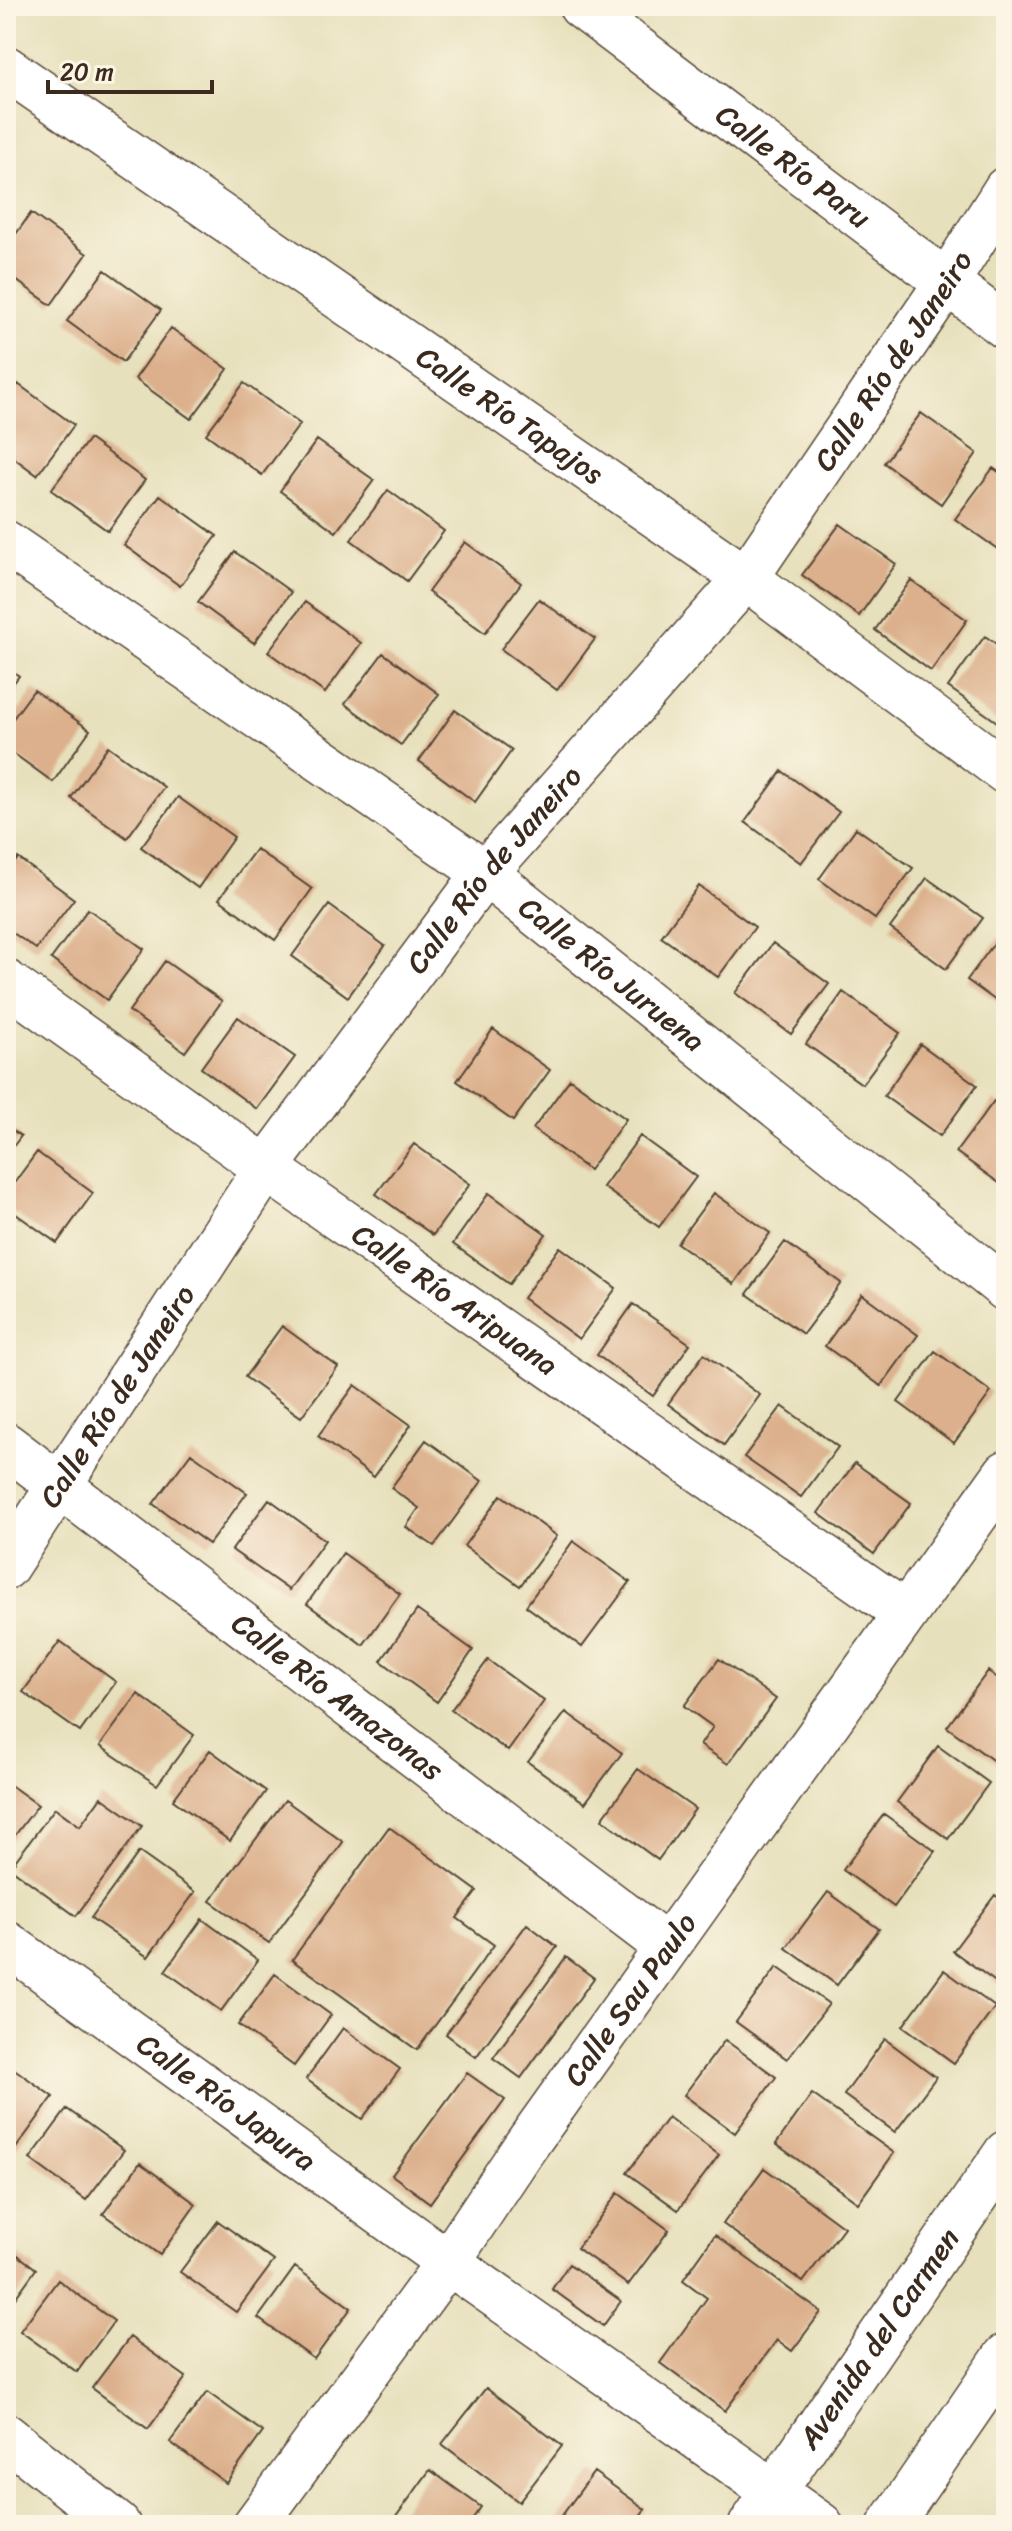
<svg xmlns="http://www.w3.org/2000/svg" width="1012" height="2531" font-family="Sriracha,sans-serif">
  <rect width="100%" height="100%" fill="#fcf5e5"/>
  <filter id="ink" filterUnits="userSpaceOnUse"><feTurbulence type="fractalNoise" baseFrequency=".0125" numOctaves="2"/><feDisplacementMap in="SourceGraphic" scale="16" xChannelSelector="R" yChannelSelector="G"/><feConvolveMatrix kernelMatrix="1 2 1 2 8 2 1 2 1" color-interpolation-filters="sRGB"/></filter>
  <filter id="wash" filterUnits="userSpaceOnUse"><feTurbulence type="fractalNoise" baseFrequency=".006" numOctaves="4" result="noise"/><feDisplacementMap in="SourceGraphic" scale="32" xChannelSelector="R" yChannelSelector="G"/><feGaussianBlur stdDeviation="1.8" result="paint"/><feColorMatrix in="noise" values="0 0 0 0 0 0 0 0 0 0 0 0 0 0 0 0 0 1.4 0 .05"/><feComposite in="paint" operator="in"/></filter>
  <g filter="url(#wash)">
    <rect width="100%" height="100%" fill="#e7e0bc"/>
    <g id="blocks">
      <!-- building -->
      <path fill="#dcb08c" d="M 31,213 L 87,254 L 51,305 L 6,273 L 6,248 Z
        M 105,270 L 161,310 L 123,362 L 67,321 Z
        M 171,328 L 228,369 L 191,419 L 135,379 Z
        M 244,383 L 300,424 L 262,475 L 206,434 Z
        M 18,384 L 74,425 L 37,475 L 6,452 L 6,401 Z
        M 921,413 L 977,453 L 941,504 L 884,463 Z
        M 89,439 L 145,480 L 108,531 L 51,490 Z
        M 317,440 L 374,480 L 336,532 L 280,491 Z
        M 993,468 L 1006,477 L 1006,555 L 955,519 Z
        M 388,490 L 444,531 L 407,581 L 351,540 Z
        M 160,495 L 217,536 L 180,586 L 124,545 Z
        M 840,524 L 896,564 L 859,616 L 802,575 Z
        M 465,542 L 521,583 L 485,633 L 428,592 Z
        M 235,552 L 291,592 L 254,643 L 198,602 Z
        M 911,580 L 967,620 L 931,671 L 875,630 Z
        M 539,599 L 595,639 L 557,690 L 501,649 Z
        M 305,602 L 361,643 L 325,693 L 268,652 Z
        M 985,636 L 1006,651 L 1006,725 L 1004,727 L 948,687 Z
        M 383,653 L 439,694 L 401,745 L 345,704 Z
        M 6,666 L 19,676 L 6,693 Z
        M 34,690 L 90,730 L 53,782 L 6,748 L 6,728 Z
        M 455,710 L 512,750 L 475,802 L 419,761 Z
        M 108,746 L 164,787 L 127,838 L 71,798 Z
        M 782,771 L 839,812 L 801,863 L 745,822 Z
        M 178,797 L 234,837 L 198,888 L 141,847 Z
        M 856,828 L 913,868 L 875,919 L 819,879 Z
        M 256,849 L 312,889 L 275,940 L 219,899 Z
        M 18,858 L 74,899 L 36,949 L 6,928 L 6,875 Z
        M 927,878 L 983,918 L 946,969 L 890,928 Z
        M 699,886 L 755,927 L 718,977 L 661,937 Z
        M 329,905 L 385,946 L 348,997 L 292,956 Z
        M 88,909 L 144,949 L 107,1000 L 51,959 Z
        M 1004,930 L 1006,931 L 1006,1008 L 967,980 Z
        M 773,943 L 829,984 L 791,1034 L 735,993 Z
        M 165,961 L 222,1001 L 185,1052 L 129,1011 Z
        M 843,992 L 900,1033 L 862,1084 L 806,1044 Z
        M 238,1017 L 295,1057 L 257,1109 L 201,1068 Z
        M 493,1029 L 550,1070 L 513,1121 L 457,1081 Z
        M 920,1044 L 977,1085 L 940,1136 L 884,1096 Z
        M 570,1079 L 626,1119 L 589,1170 L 533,1129 Z
        M 994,1101 L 1006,1110 L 1006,1188 L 956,1152 Z
        M 6,1126 L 21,1136 L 6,1156 Z
        M 640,1136 L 696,1177 L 659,1227 L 603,1187 Z
        M 414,1144 L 470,1184 L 433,1235 L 376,1194 Z
        M 37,1152 L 93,1193 L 57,1243 L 6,1207 L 6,1194 Z
        M 489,1193 L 546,1234 L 509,1284 L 453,1244 Z
        M 714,1193 L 770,1233 L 734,1284 L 677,1243 Z
        M 785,1242 L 841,1283 L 803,1334 L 747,1294 Z
        M 560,1247 L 616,1288 L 579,1339 L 523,1298 Z
        M 862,1294 L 918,1335 L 881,1386 L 825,1346 Z
        M 633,1304 L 690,1344 L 653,1396 L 597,1355 Z
        M 282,1326 L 338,1367 L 301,1417 L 245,1377 Z
        M 935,1351 L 991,1392 L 954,1443 L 898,1402 Z
        M 704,1354 L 760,1395 L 724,1445 L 668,1404 Z
        M 355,1385 L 411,1425 L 374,1477 L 318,1436 Z
        M 782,1406 L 838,1447 L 801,1497 L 744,1457 Z
        M 426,1440 L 482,1481 L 434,1546 L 406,1527 L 419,1508 L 391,1488 Z
        M 191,1453 L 247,1493 L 209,1544 L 153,1504 Z
        M 855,1463 L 911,1503 L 874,1554 L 818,1513 Z
        M 501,1495 L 557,1536 L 520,1586 L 464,1546 Z
        M 269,1499 L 325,1540 L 289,1590 L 232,1550 Z
        M 573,1541 L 630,1582 L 582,1647 L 526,1606 Z
        M 343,1553 L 400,1594 L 363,1645 L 307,1604 Z
        M 417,1610 L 473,1650 L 437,1702 L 381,1661 Z
        M 60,1641 L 116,1682 L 80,1732 L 23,1692 Z
        M 719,1659 L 776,1699 L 728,1764 L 700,1745 L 713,1727 L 684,1706 Z
        M 488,1660 L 544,1701 L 508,1751 L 451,1710 Z
        M 988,1671 L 1006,1684 L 1006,1753 L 998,1764 L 947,1727 Z
        M 138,1694 L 194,1735 L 157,1785 L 100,1746 Z
        M 566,1712 L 622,1753 L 585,1803 L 528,1762 Z
        M 938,1746 L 989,1783 L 948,1839 L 897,1802 Z
        M 210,1750 L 266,1791 L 230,1841 L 173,1800 Z
        M 638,1769 L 695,1809 L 658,1860 L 602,1819 Z
        M 6,1782 L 38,1805 L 6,1847 Z
        M 101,1797 L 142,1826 L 76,1916 L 10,1868 L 55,1808 L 80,1826 Z
        M 285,1800 L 343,1842 L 269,1943 L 210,1901 Z
        M 884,1814 L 935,1851 L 894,1907 L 843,1870 Z
        M 389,1827 L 477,1891 L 457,1918 L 494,1945 L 417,2050 L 292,1960 Z
        M 139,1852 L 195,1892 L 148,1957 L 91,1918 Z
        M 828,1892 L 879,1929 L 837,1985 L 786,1948 Z
        M 995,1895 L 1006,1903 L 1006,1985 L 1004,1988 L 953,1951 Z
        M 202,1919 L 258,1960 L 221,2011 L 165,1971 Z
        M 527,1924 L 557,1947 L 476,2057 L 446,2034 Z
        M 566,1957 L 594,1978 L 521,2078 L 493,2058 Z
        M 777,1967 L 829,2004 L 787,2059 L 736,2022 Z
        M 944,1970 L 995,2007 L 954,2063 L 903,2026 Z
        M 275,1974 L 331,2015 L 294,2066 L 238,2025 Z
        M 343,2028 L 400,2069 L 362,2119 L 306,2079 Z
        M 885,2039 L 936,2077 L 895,2132 L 844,2095 Z
        M 725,2040 L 776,2077 L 735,2133 L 684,2095 Z
        M 6,2063 L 53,2097 L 16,2148 L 6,2141 Z
        M 467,2073 L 505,2100 L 430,2203 L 392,2175 Z
        M 812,2094 L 894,2153 L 858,2203 L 776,2144 Z
        M 67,2109 L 124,2150 L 86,2200 L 30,2159 Z
        M 668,2117 L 719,2155 L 678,2210 L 627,2173 Z
        M 140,2163 L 196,2204 L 160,2255 L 103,2214 Z
        M 764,2168 L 844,2227 L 803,2282 L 723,2224 Z
        M 618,2193 L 669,2230 L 628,2285 L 577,2248 Z
        M 218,2221 L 274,2261 L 236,2312 L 180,2272 Z
        M 715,2235 L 821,2312 L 792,2351 L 777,2340 L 725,2411 L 660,2363 L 707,2298 L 683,2280 Z
        M 6,2246 L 36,2269 L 6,2311 Z
        M 569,2264 L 621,2301 L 603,2326 L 552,2289 Z
        M 295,2267 L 351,2308 L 314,2359 L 258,2318 Z
        M 58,2280 L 114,2321 L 77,2372 L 20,2331 Z
        M 130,2337 L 186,2377 L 148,2429 L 92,2388 Z
        M 486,2388 L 562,2446 L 519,2502 L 442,2444 Z
        M 207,2392 L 263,2432 L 226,2483 L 170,2442 Z
        M 430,2470 L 481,2507 L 468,2525 L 390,2525 Z
        M 594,2472 L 645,2509 L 633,2525 L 555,2525 Z"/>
    </g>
  </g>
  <g filter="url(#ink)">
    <use href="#blocks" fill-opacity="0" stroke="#554536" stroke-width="2"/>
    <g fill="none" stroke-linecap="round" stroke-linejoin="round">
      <defs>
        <g id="street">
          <path id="s1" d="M 581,6 L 1006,327"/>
          <path id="s2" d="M 6,68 L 746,578 L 1006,772"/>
          <path id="s3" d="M 6,543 L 485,873 L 1006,1289"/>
          <path id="s4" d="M 6,982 L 266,1168 L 905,1613"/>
          <path id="s5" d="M 6,1445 L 667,1947"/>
          <path id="s6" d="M 6,1943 L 448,2262 L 821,2525"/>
          <path d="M 6,2436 L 118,2525"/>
          <path id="s7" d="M 255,2525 L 448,2262 L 524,2148 L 1006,1473"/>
        </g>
        <g id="secondary">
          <path id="s8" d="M 6,1567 L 266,1168 L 485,873 L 746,578 L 947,282 L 1006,189"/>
          <path id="s9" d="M 751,2525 L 1006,2153"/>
          <path d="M 890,2525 L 1006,2356"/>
        </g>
      </defs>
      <!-- street casing -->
      <use href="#street" stroke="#554536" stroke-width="47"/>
      <!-- secondary casing -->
      <use href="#secondary" stroke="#554536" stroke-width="47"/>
      <!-- street -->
      <use href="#street" stroke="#fff" stroke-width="44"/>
      <!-- secondary -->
      <use href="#secondary" stroke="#fff" stroke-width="44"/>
    </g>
  </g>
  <g text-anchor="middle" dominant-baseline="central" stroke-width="8" stroke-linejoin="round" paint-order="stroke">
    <!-- street labels -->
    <g font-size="30" fill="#3b2a1e" stroke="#fcf5e5">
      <text stroke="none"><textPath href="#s1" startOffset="266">Calle Río Paru</textPath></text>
      <text stroke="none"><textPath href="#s8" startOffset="1500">Calle Río de Janeiro</textPath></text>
      <text stroke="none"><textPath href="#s2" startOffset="612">Calle Río Tapajos</textPath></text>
      <text stroke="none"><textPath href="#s8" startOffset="852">Calle Río de Janeiro</textPath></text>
      <text stroke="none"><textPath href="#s3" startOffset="744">Calle Río Juruena</textPath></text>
      <text stroke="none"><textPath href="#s4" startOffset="550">Calle Río Aripuana</textPath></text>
      <text stroke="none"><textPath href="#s8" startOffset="204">Calle Río de Janeiro</textPath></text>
      <text stroke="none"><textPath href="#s5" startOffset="416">Calle Río Amazonas</textPath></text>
      <text stroke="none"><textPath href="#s7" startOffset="646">Calle Sau Paulo</textPath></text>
      <text stroke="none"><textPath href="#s6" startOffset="272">Calle Río Japura</textPath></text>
      <text stroke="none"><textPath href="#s9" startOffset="226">Avenida del Carmen</textPath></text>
    </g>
  </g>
  <!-- margin -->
  <rect width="1012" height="2531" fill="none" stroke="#fcf5e5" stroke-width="32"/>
  <!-- scale -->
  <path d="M48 80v12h164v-12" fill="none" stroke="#3b2a1e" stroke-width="4"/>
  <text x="60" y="80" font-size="24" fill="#3b2a1e" stroke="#fcf5e5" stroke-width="6" paint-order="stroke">20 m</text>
</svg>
